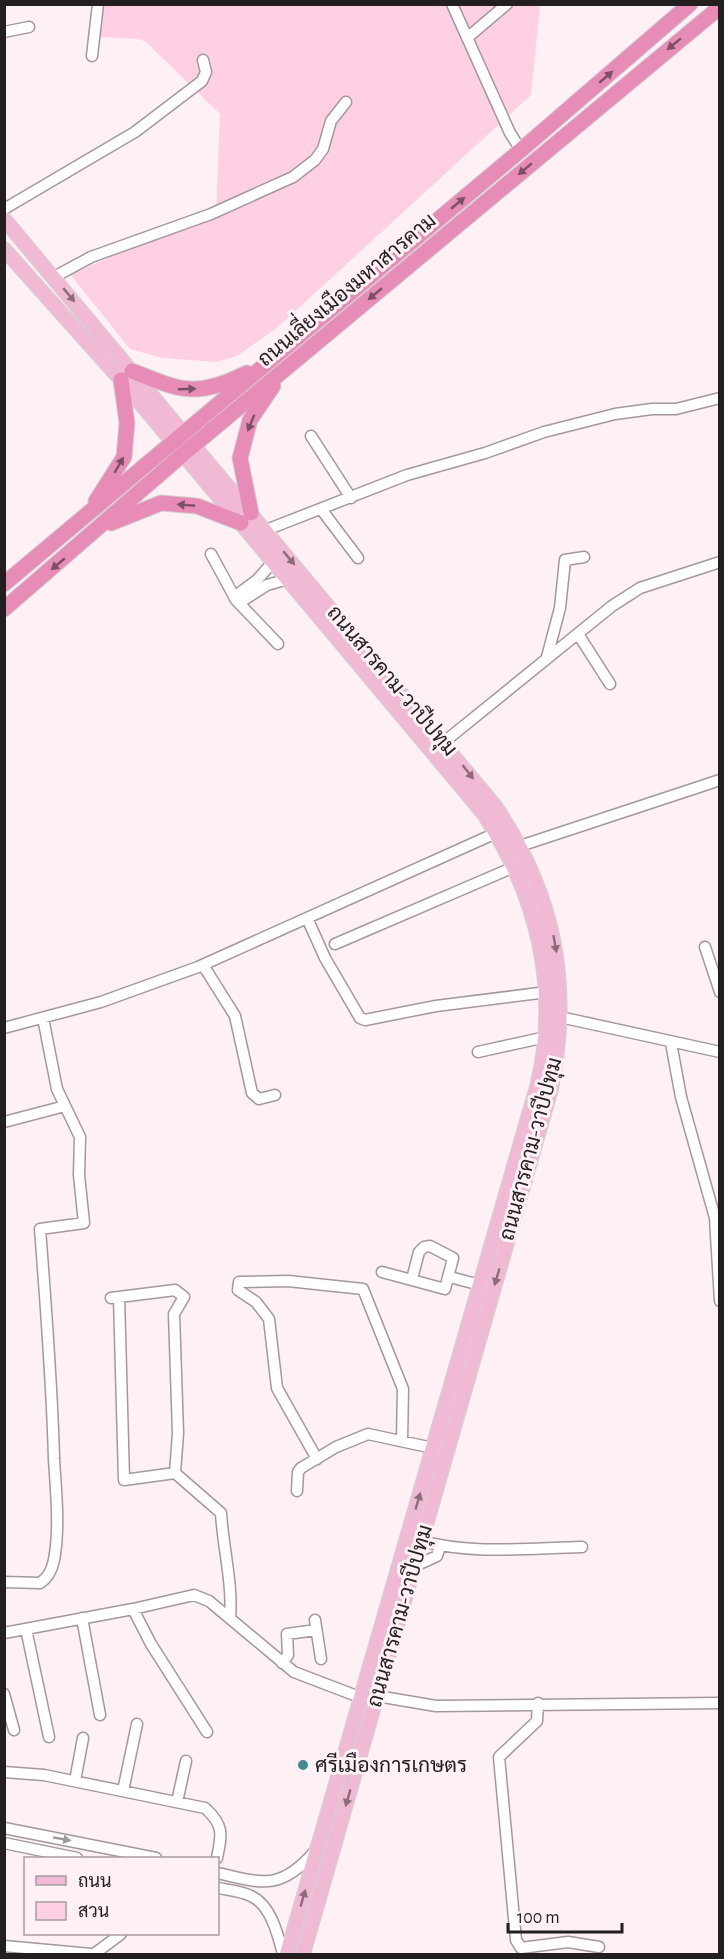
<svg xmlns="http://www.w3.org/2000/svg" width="724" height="1959" font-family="'Alegreya Sans',Sarabun,sans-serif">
  <rect width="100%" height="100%" fill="#fef1f6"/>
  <!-- green -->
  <path fill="#ffcfe4" d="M 103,5 L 540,5 L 531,95 L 278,327 L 237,356 L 216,362 L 162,358 L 130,349 L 70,274 L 216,214 L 220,114 L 146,42 L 139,39 L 98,37 Z"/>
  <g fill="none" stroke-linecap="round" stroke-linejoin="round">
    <defs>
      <path id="minor" d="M 452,4 L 510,133 L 521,150
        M 4,32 L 29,27
        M 467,38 L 507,4
        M 92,56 L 98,4
        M 4,209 L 135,132 L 202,81 L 206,72 L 203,60
        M 54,277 L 91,257 L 211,214 L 293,177 L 315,160 L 323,149 L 331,121 L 346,102
        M 311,436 L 351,498
        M 321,509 L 358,558
        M 266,530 L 407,475 L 485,453 L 544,432 L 615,414 L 652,409 L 676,409 L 720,398
        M 211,554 L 236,600 L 278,644
        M 234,597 L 257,580 L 273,562
        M 239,603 L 267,585 L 288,579
        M 578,634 L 610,684
        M 547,657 L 560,608 L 565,560 L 584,557
        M 444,742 L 612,606 L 640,588 L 720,562
        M 520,846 L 720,780
        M 307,918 L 325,958 L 360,1018 L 365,1020 L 436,1006 L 547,992
        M 335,944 L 514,867
        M 705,947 L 720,992
        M 203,965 L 235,1016 L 252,1093 L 259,1099 L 275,1095
        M 560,1017 L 720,1052
        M 4,1028 L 101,1002 L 198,967 L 496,833
        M 671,1043 L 681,1097 L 715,1218 L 720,1301
        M 478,1052 L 546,1037
        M 4,1122 L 65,1106
        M 382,1272 L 445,1289 L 453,1258 L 430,1246 L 424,1247 L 419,1252 L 412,1279
        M 450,1277 L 480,1285
        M 119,1297 L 124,1480 L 175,1473
        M 111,1298 L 175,1290 L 184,1297 L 174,1314 L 178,1433 L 175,1473 L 221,1513 C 223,1548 233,1584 230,1618
        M 317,1459 L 277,1388 L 269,1319 L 256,1302 L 238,1290 L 239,1282 L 288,1281 L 363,1289 L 403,1389 L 402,1440
        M 297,1491 L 298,1472 L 301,1468 L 336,1447 L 368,1434 L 433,1448
        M 422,1541 C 473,1555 530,1548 582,1547
        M 415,1566 L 437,1556 L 440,1546
        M 4,1582 L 40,1583 C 48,1578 52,1570 54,1560 C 60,1527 56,1492 54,1459 C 52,1382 46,1306 40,1229 L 84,1223 L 79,1175 L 80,1137 L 57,1089 L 43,1018
        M 133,1609 L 151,1644 L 207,1732
        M 82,1618 L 100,1715
        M 315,1620 L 321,1659
        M 26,1629 L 49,1737
        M 4,1633 L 133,1609 L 194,1595 L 209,1601 L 294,1672 L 362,1698
        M 282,1663 L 288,1655 L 287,1634 L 316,1630
        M 4,1694 L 14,1730
        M 377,1696 L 436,1706 L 720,1703
        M 538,1703 L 537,1721 L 499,1757 L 516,1940 L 521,1948 L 568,1942 L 599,1947
        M 4,1772 L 44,1775 L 205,1808 C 224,1825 222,1834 217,1858
        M 75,1781 L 83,1738
        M 123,1791 L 137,1724
        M 177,1802 L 186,1761
        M 4,1828 L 156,1858
        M 4,1843 L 77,1858
        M 218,1873 C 263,1884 282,1890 315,1851
        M 218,1888 C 228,1890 241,1891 251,1896 C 271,1905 278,1935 283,1954
        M 4,1946 L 91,1954
        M 94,1954 L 121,1934"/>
      <path id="major" d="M 4,219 L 495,806 C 555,895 572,984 551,1089 L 303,1954
        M 4,249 L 121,380 L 484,814 C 537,895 560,987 538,1083 L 287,1954"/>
      <path id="highway" d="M 132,371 C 182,391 196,398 247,373
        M 96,501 L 124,457 L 127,423 L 121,380
        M 251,513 L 240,458 L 250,420 L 273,386
        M 111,523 L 161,503 L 197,506 L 241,523
        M 4,584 L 521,150 L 690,4
        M 4,609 L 183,454 L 720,7"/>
    </defs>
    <!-- minor casing -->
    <use href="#minor" stroke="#a4989d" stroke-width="13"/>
    <!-- major casing -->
    <use href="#major" stroke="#d3d2d2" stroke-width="16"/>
    <!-- highway casing -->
    <use href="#highway" stroke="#d3d2d2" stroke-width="17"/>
    <!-- minor -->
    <use href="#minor" stroke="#fff" stroke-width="10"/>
    <!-- major -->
    <use href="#major" stroke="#f1bad4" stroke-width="14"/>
    <!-- highway -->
    <use href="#highway" stroke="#e78cb7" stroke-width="15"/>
  </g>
  <!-- one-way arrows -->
  <defs><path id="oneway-solid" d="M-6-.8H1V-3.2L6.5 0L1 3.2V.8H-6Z" transform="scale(1.5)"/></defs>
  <g fill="#7b5064">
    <use href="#oneway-solid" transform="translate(674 44) rotate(141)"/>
    <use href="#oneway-solid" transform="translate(606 77) rotate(-41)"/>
    <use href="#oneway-solid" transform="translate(525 169) rotate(140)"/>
    <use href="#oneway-solid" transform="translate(458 203) rotate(-40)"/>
    <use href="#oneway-solid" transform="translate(375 294) rotate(140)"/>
    <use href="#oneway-solid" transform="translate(187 389) rotate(-2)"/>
    <use href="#oneway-solid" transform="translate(251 423) rotate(112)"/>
    <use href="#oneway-solid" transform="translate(119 465) rotate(-60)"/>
    <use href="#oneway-solid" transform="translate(186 505) rotate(-175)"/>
    <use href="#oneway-solid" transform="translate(58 564) rotate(140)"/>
  </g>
  <g fill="#8a6c7a">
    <use href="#oneway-solid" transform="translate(69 295) rotate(50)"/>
    <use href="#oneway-solid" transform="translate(289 558) rotate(50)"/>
    <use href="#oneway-solid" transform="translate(468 772) rotate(52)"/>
    <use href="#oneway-solid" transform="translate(555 944) rotate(80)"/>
    <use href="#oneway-solid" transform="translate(497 1277) rotate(106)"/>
    <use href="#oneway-solid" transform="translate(418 1501) rotate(-74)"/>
    <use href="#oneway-solid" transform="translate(348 1798) rotate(106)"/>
    <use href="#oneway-solid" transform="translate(303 1898) rotate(-74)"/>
  </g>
  <use fill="#9c9a9b" href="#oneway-solid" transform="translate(62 1839) rotate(10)"/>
  <!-- markers -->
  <circle fill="#438a91" stroke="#fef1f6" stroke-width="2" cx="303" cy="1765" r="6"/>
  <g text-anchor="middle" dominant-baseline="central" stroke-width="6" stroke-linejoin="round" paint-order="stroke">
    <!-- street labels -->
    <g font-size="21" fill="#231e20" stroke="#fef1f6">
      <text transform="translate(347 290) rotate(-40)">ถนนเลี่ยงเมืองมหาสารคาม</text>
      <text transform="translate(392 681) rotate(50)">ถนนสารคาม-วาปีปทุม</text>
      <text transform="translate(531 1149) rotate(-75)">ถนนสารคาม-วาปีปทุม</text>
      <text transform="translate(400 1616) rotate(-74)">ถนนสารคาม-วาปีปทุม</text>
    </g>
    <!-- poi labels -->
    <g font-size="21" fill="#231e20" stroke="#fef1f6" text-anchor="start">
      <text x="315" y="1765">ศรีเมืองการเกษตร</text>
    </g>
  </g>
  <!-- border -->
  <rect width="724" height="1959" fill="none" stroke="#231e20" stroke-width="12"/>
  <!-- legend -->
  <rect x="24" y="1857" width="195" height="78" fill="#fef1f6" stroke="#a69da0" stroke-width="1.5"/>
  <rect x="36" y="1876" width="30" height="9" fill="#f1bad4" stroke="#a69da0" stroke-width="1.5"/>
  <text x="78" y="1887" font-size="18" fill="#231e20">ถนน</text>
  <rect x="36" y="1902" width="30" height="18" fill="#ffcfe4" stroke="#a69da0" stroke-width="1.5"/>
  <text x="78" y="1917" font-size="18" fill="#231e20">สวน</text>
  <!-- scale -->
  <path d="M508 1923v9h114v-9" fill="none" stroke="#231e20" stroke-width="3"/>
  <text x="517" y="1923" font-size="18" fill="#231e20" stroke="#fef1f6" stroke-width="4.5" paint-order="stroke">100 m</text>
</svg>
